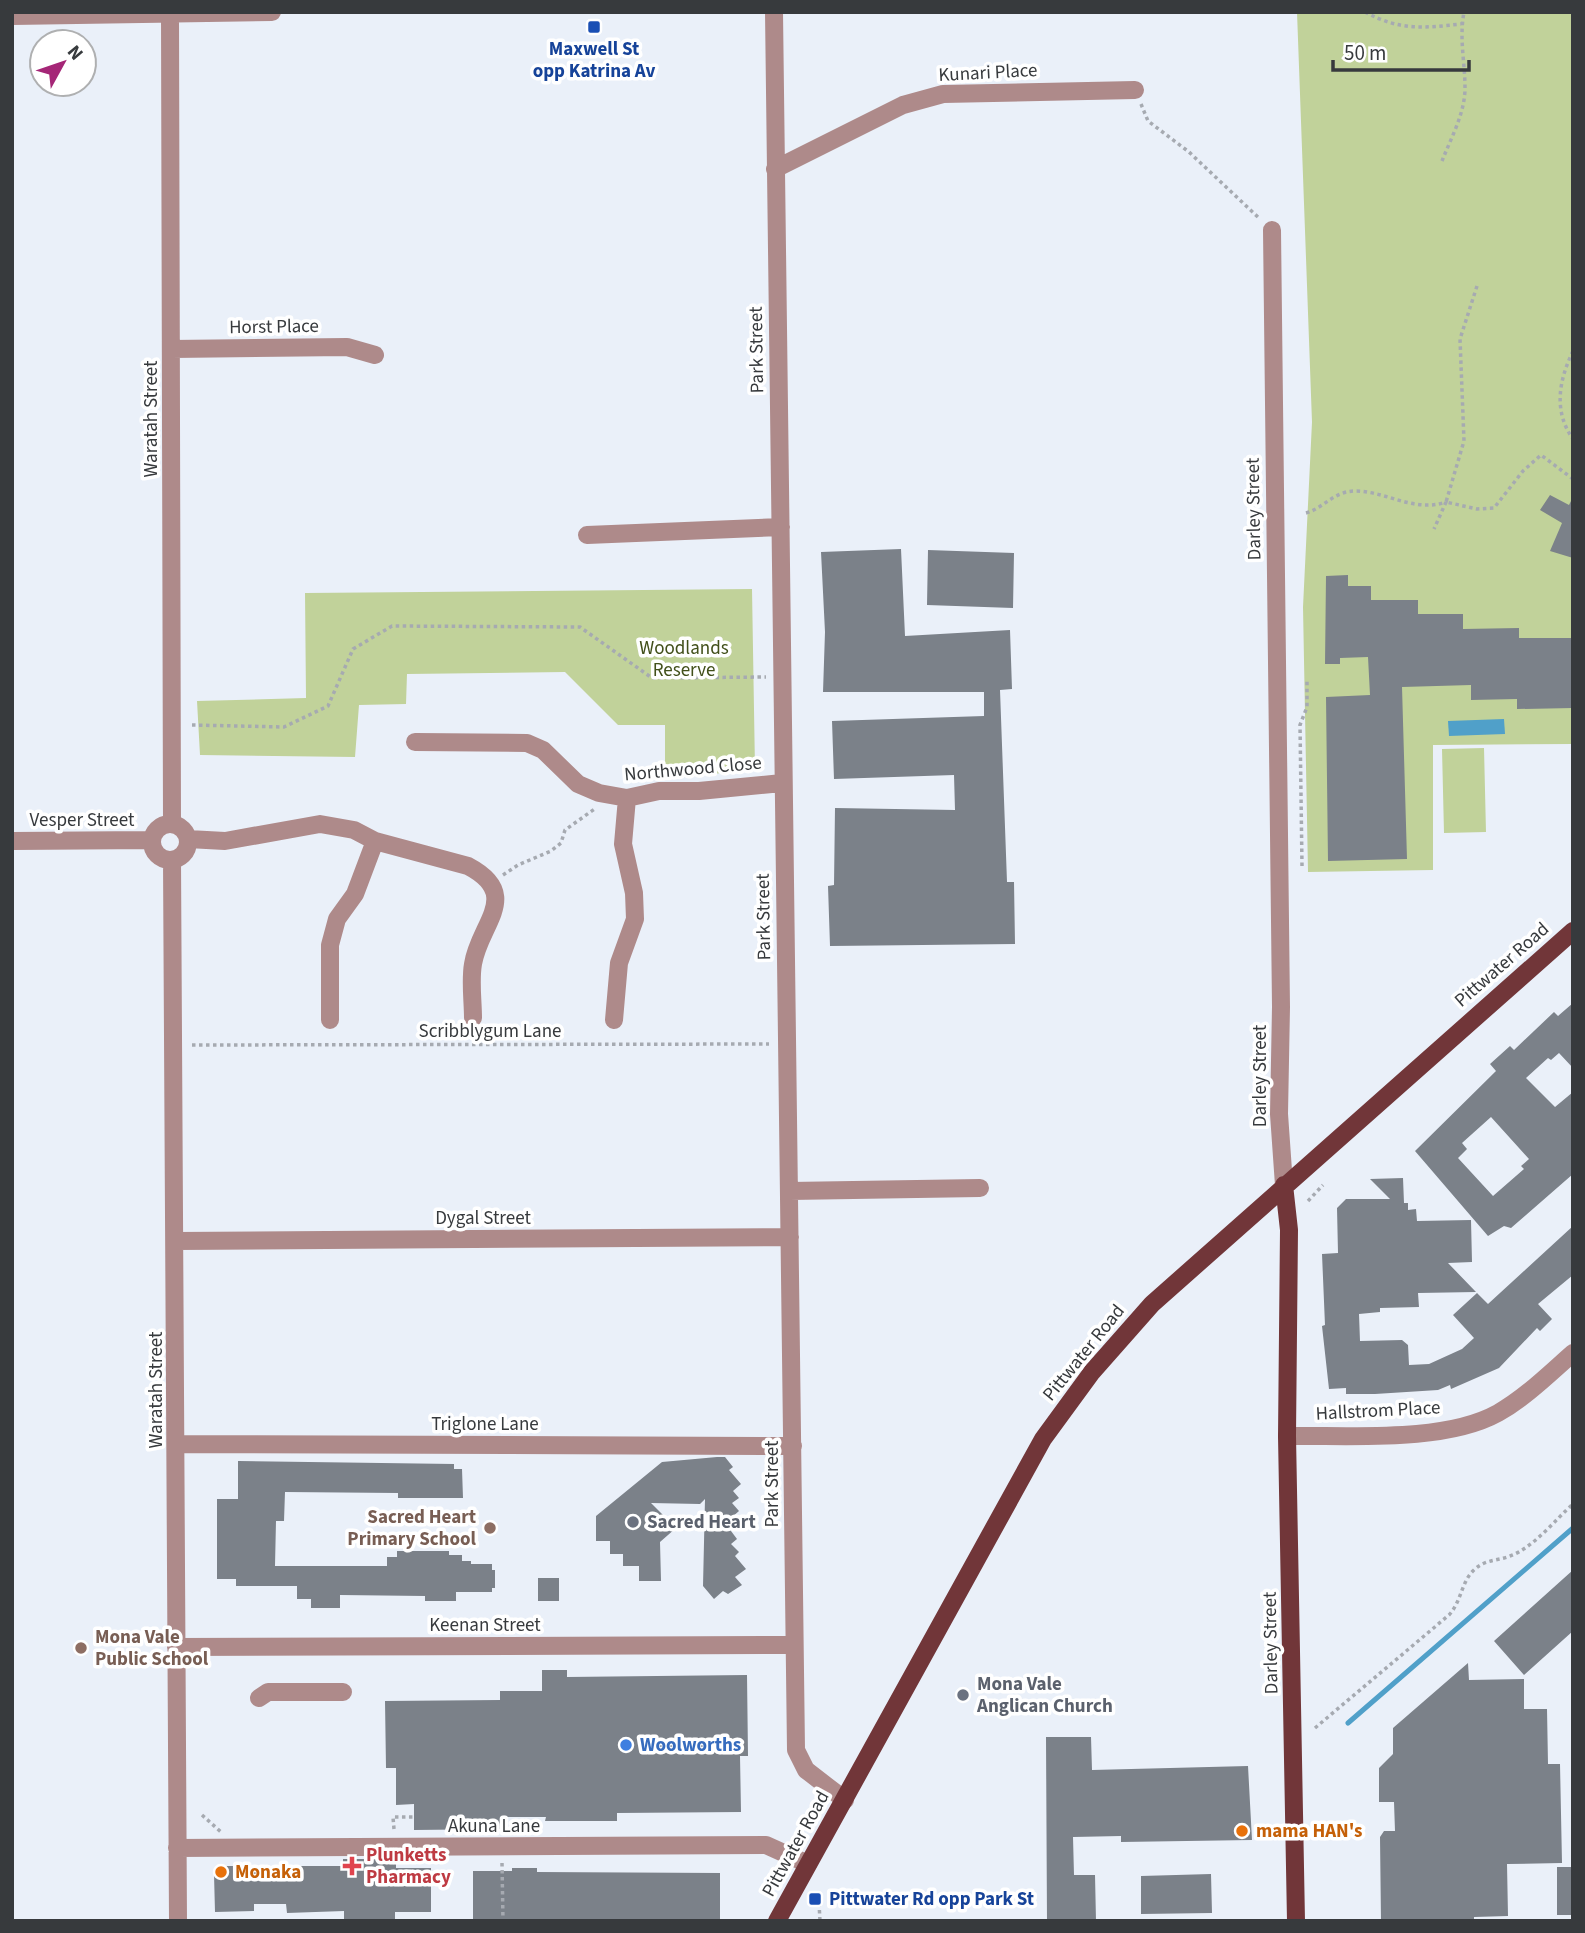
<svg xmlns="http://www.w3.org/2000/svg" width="1585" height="1933" font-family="'Source Sans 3',sans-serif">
  <rect width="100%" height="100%" fill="#eaf0f9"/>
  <!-- green -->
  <path fill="#c1d29a" d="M 1297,12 L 1573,12 L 1573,744 L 1433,745 L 1433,870 L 1308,872 L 1303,607 L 1312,422 Z
    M 752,589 L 755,769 L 713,774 L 665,772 L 665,725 L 618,725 L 565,672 L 407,674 L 406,704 L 359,705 L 355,757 L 200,755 L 197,701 L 306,698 L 305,593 Z
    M 1484,748 L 1486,832 L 1444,833 L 1442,749 Z"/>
  <!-- water -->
  <path fill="#50a0c9" d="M 1504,719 L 1505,734 L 1449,736 L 1448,721 Z"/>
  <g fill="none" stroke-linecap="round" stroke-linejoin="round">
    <!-- stream -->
    <path stroke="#50a0c9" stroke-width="5" d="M 1348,1723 L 1573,1528"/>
  </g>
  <!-- building -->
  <path fill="#7b8189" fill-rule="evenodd" d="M 1550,495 L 1569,505 L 1573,497 L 1573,558 L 1550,551 L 1562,523 L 1540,510 Z
    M 901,549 L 905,636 L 1010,630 L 1012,689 L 1000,690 L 1007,882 L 1014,882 L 1015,944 L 830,946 L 828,886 L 834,885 L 835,808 L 955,810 L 954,775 L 834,779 L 832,721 L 984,716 L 984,692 L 823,692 L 825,632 L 821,552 Z
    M 928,550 L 1014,553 L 1013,608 L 927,605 Z
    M 1348,575 L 1348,586 L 1371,586 L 1371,600 L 1418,600 L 1418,614 L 1463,614 L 1463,629 L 1519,628 L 1519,638 L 1573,638 L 1573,708 L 1517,709 L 1517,699 L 1471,700 L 1471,685 L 1402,687 L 1407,859 L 1328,861 L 1326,697 L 1370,695 L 1368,657 L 1340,658 L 1340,664 L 1325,664 L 1326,576 Z
    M 1573,1003 L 1573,1068 L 1559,1053 L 1551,1060 L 1548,1058 L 1526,1078 L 1555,1107 L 1573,1092 L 1573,1174 L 1511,1228 L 1504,1226 L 1488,1236 L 1415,1151 L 1496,1071 L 1490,1064 L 1510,1046 L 1514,1050 L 1554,1012 L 1558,1016 ZM 1491,1117 L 1529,1159 L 1521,1166 L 1524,1169 L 1493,1196 L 1458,1158 L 1467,1149 L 1462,1143 Z
    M 1403,1178 L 1404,1203 L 1408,1203 L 1408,1210 L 1416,1209 L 1417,1221 L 1471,1220 L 1472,1262 L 1448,1263 L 1476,1292 L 1418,1293 L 1419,1307 L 1380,1308 L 1380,1312 L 1359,1314 L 1360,1341 L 1402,1340 L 1408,1345 L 1409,1365 L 1429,1364 L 1462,1349 L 1474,1338 L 1453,1315 L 1477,1293 L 1488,1304 L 1573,1226 L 1573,1275 L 1538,1304 L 1552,1319 L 1540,1331 L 1537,1328 L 1499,1368 L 1451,1389 L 1450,1385 L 1438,1390 L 1375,1394 L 1346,1394 L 1346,1388 L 1329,1389 L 1322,1326 L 1325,1325 L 1322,1254 L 1338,1253 L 1337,1208 L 1346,1199 L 1390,1199 L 1370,1179 Z
    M 717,1457 L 725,1457 L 733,1467 L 729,1470 L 741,1484 L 733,1491 L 739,1498 L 732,1503 L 739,1511 L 731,1518 L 738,1526 L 731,1531 L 737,1539 L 731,1544 L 739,1552 L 735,1556 L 746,1569 L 735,1577 L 742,1585 L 728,1594 L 723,1591 L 714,1599 L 703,1586 L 705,1499 L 700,1504 L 651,1503 L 676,1528 L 660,1542 L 661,1581 L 639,1581 L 639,1566 L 623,1566 L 623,1554 L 610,1554 L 610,1541 L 596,1541 L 596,1516 L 662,1462 Z
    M 238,1461 L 454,1464 L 454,1469 L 462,1469 L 463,1498 L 398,1498 L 398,1493 L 285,1492 L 284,1521 L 276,1521 L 275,1566 L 387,1566 L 387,1557 L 397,1557 L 397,1551 L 449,1551 L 449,1555 L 462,1555 L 462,1561 L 471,1561 L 471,1564 L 492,1564 L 492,1570 L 495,1570 L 495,1588 L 492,1588 L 492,1592 L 456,1592 L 456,1601 L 425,1601 L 425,1596 L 340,1595 L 340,1608 L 311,1608 L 311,1599 L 297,1599 L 297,1586 L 236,1586 L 236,1579 L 217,1579 L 217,1499 L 238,1499 Z
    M 1573,1570 L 1573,1631 L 1524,1675 L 1494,1641 Z
    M 538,1578 L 559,1578 L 559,1601 L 538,1601 Z
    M 1468,1663 L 1469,1680 L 1524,1679 L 1524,1709 L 1547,1709 L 1548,1764 L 1560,1764 L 1562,1863 L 1507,1864 L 1508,1916 L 1474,1917 L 1474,1921 L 1381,1921 L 1380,1837 L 1384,1831 L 1395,1831 L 1394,1802 L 1379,1802 L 1379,1768 L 1393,1754 L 1393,1728 Z
    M 542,1670 L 567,1670 L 567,1677 L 747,1675 L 748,1756 L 740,1756 L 741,1812 L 617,1813 L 617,1821 L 545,1821 L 546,1817 L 505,1817 L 506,1829 L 414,1830 L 414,1804 L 396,1805 L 396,1768 L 386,1768 L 385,1701 L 500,1700 L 500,1691 L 542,1691 Z
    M 1046,1737 L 1091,1737 L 1092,1770 L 1248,1766 L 1252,1840 L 1121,1842 L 1121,1836 L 1073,1837 L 1074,1875 L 1095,1875 L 1096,1921 L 1047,1921 Z
    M 343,1859 L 396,1859 L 396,1868 L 431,1868 L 431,1912 L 395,1912 L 395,1921 L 344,1921 L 344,1911 L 287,1913 L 286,1904 L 254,1904 L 254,1911 L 215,1912 L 214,1874 L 221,1874 L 220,1866 L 343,1866 Z
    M 1557,1867 L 1573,1867 L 1573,1915 L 1557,1915 Z
    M 512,1868 L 537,1868 L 537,1872 L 720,1873 L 720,1921 L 473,1921 L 473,1871 L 512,1871 Z
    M 1211,1874 L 1212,1913 L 1141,1914 L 1141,1876 Z"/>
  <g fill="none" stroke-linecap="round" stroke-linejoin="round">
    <!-- path -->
    <path stroke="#a6aab1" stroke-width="3.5" stroke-dasharray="3.5 3.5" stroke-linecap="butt" d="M 1365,12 C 1400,31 1424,28 1461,24
      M 1141,104 L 1148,121 L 1189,152 L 1260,219
      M 1442,161 C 1451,138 1465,113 1465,88 C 1465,62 1459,39 1464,12
      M 1477,286 L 1460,339 L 1464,441 L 1446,502 L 1477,509 L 1494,508 L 1523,471 L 1541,455 L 1573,479
      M 1573,351 C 1559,380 1553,411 1573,439
      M 1306,513 C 1324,508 1334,491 1355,491 C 1386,491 1414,513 1446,502 L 1434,529
      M 192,725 L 284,727 L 328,706 L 353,649 L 392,626 L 580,627 L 652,678 L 766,677
      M 1302,866 L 1300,725 L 1307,707 L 1307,681
      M 503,875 L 518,865 L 551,851 L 561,843 L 565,830 L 596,808
      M 192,1045 L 769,1044
      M 1308,1201 L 1323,1185
      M 1315,1728 L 1449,1615 C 1462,1601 1461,1581 1475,1569 C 1486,1559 1498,1561 1510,1556 C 1533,1548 1555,1520 1573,1504
      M 202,1815 L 221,1832
      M 394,1829 L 393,1817 L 414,1817
      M 502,1863 L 503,1921
      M 819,1903 L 820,1921"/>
    <!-- minor -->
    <path stroke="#ae8a8a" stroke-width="18" d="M 774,12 L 796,1750 L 806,1770 L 845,1800
      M 170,13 L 172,824
      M 12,16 L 272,12
      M 775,169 L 903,105 L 943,94 L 1135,90
      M 1272,230 L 1281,1007 L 1279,1114 L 1284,1185
      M 172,349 L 347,347 L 375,355
      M 587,535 L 781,527
      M 415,742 L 527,743 L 543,750 L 578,784 L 599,793 L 627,798 L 659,791 L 699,791 L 782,783
      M152 842a18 18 0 1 1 36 0a18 18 0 1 1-36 0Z
      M 188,839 L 225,841 L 320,824 L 354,830 L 375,841 L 468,866 C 523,895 479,924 473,964 C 470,981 473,1001 473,1018
      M 12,841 L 152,840
      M 172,860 L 178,1921
      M 330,1020 L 330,945 L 337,919 L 355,894 L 375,841
      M 614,1020 L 619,963 L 635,919 L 634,893 L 623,844 L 627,798
      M 790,1191 L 980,1188
      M 176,1241 L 790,1237
      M 1287,1436 C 1349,1435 1444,1443 1498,1413 C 1526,1397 1549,1374 1573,1353
      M 177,1444 L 793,1446
      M 176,1647 L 794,1645
      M 259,1698 L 268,1692 L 343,1692
      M 177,1848 L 766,1845 L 808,1864"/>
    <!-- major -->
    <path stroke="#713639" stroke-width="18" d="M 1284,1185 L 1289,1230 L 1287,1436 L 1296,1921
      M 777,1921 L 1043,1439 L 1092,1372 L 1152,1304 L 1573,931"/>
  </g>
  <!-- markers -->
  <g fill="#1a4fb4" stroke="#fff" stroke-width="2.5">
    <rect x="587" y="20" width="14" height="14" rx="3.5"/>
    <rect x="808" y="1892" width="14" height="14" rx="3.5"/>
  </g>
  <g fill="#6b7280" stroke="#fff" stroke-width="2.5">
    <circle cx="633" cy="1522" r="7"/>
    <circle cx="963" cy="1695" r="7"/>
  </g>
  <g fill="#8d6e63" stroke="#fff" stroke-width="2.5">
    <circle cx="490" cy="1528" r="7"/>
    <circle cx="81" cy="1648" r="7"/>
  </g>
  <circle fill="#3f7fe0" stroke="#fff" stroke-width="2.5" cx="626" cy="1745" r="7"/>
  <g fill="#e8710a" stroke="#fff" stroke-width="2.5">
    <circle cx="1242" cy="1831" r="7"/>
    <circle cx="221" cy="1872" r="7"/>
  </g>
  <path fill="#e0444e" stroke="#fff" stroke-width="2.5" d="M348.5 1855.5h7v7h7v7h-7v7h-7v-7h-7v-7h7z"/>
  <g text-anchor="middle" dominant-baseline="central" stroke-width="7" stroke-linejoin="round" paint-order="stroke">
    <!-- transit labels -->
    <g font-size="19" font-weight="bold" fill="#164399" stroke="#fff">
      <text x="594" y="49">Maxwell St<tspan x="594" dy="22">opp Katrina Av</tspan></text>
      <text x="829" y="1899" text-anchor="start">Pittwater Rd opp Park St</text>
    </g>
    <!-- street labels -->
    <g font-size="19" fill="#373a3d" stroke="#fff">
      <text transform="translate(988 73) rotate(-3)">Kunari Place</text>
      <text transform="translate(274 327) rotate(-1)">Horst Place</text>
      <text transform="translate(757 350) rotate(-91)">Park Street</text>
      <text transform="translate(151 419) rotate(-90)">Waratah Street</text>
      <text transform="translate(1254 509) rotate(-91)">Darley Street</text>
      <text transform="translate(693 769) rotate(-5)">Northwood Close</text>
      <text x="82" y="820">Vesper Street</text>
      <text transform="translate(764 917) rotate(-91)">Park Street</text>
      <text transform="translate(1502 965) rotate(-41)">Pittwater Road</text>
      <text x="490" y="1031">Scribblygum Lane</text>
      <text transform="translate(1260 1076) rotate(-90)">Darley Street</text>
      <text x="483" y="1218">Dygal Street</text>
      <text transform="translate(1084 1353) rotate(-51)">Pittwater Road</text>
      <text transform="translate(156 1390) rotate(-90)">Waratah Street</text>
      <text transform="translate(1378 1411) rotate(-3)">Hallstrom Place</text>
      <text x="485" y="1424">Triglone Lane</text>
      <text transform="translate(772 1484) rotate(-90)">Park Street</text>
      <text x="485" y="1625">Keenan Street</text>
      <text transform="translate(1271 1643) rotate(-91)">Darley Street</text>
      <text x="494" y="1826">Akuna Lane</text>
      <text transform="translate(796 1844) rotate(-61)">Pittwater Road</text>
    </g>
    <!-- park labels -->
    <g font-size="19" fill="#42501b" stroke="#fff">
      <text x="684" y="648">Woodlands<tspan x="684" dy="22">Reserve</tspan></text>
    </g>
    <!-- education labels -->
    <g font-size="19" font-weight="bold" fill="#785e54" stroke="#fff" text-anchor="end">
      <text x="476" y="1517">Sacred Heart<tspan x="476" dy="22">Primary School</tspan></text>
      <text x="95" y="1637" text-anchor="start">Mona Vale<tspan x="95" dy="22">Public School</tspan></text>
    </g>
    <!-- worship labels -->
    <g font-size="19" font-weight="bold" fill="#5b616d" stroke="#fff" text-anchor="start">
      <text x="647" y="1522">Sacred Heart</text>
      <text x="977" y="1684">Mona Vale<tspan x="977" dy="22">Anglican Church</tspan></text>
    </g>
    <!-- shop labels -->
    <g font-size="19" font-weight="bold" fill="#366cbe" stroke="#fff" text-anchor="start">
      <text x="640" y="1745">Woolworths</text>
    </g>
    <!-- food labels -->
    <g font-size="19" font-weight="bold" fill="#c56008" stroke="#fff" text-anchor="start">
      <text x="1256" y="1831">mama HAN's</text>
      <text x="235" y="1872">Monaka</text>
    </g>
    <!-- health labels -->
    <g font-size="19" font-weight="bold" fill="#be3a42" stroke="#fff" text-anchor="start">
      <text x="366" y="1855">Plunketts<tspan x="366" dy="22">Pharmacy</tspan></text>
    </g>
  </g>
  <!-- border -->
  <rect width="1585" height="1933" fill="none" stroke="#373a3d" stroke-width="28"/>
  <!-- north arrow -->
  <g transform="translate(63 63) rotate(50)"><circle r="33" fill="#ffffff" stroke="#afb0b1" stroke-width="2"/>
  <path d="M0-5L12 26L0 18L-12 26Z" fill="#a52677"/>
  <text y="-10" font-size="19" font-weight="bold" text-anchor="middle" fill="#373a3d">N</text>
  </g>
  <!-- scale -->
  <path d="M1333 60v10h136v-10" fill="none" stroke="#373a3d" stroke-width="3.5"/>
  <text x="1344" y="60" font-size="21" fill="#373a3d" stroke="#ffffff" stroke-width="5" paint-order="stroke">50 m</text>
</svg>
